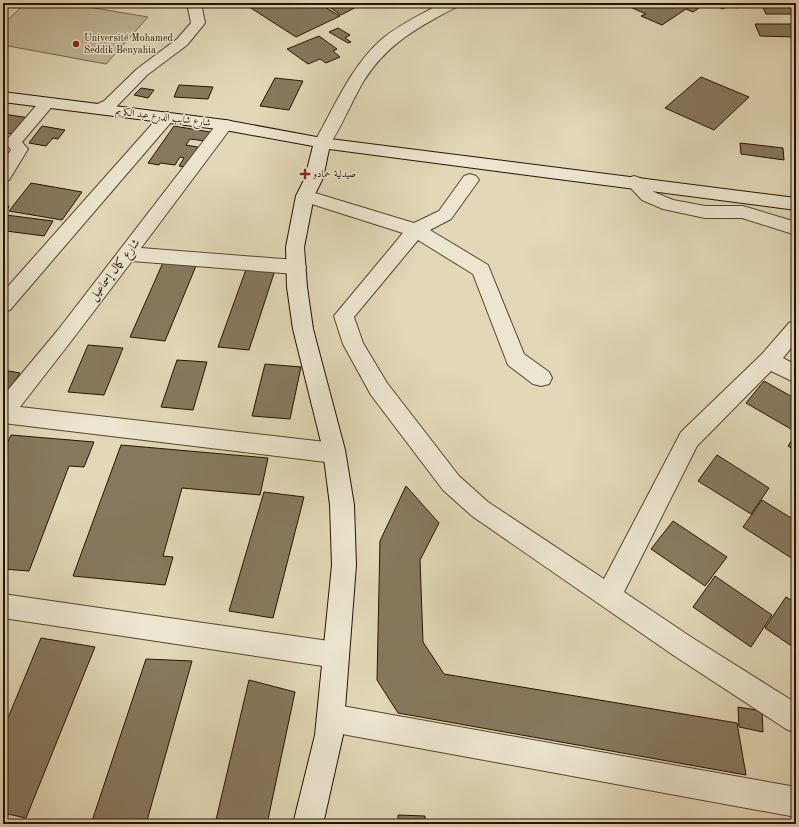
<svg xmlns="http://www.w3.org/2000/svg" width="799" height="827" font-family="'Old Standard TT',Amiri,serif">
  <rect width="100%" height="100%" fill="#e2d8b7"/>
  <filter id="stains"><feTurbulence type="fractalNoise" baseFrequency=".005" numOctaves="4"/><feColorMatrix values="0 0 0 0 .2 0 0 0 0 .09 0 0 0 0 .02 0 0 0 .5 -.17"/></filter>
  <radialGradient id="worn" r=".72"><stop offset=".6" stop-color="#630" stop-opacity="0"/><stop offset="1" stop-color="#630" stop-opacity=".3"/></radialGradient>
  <!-- green -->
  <path fill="#c2b798" stroke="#74654c" d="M 26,3 L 65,3 L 148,17 L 106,64 L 3,45 L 3,24 Z"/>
  <!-- building -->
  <path fill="#87795f" stroke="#251300" d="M 243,3 L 318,3 L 340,16 L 296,37 Z
    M 327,3 L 364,3 L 341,15 L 325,4 Z
    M 621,3 L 688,3 L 699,8 L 693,12 L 686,9 L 662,25 L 641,16 L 646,14 Z
    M 708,3 L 743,3 L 737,8 L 730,4 L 723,9 Z
    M 761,3 L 796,3 L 796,14 L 766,14 Z
    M 755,24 L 796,24 L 796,37 L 760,36 Z
    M 338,28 L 350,35 L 345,38 L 351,42 L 348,43 L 329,32 Z
    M 319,36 L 337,49 L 333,51 L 340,57 L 326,63 L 320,59 L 308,64 L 287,49 Z
    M 701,77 L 749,97 L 714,130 L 665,108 Z
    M 275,78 L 303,81 L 289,110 L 260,106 Z
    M 179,85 L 213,87 L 208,99 L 174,97 Z
    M 141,88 L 154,90 L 148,98 L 134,95 Z
    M 3,114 L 30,118 L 17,134 L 3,133 Z
    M 42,126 L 65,130 L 58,139 L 53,138 L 46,146 L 29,143 Z
    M 174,126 L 210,132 L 205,141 L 190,139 L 186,145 L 203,148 L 190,168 L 179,166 L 184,158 L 180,157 L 175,165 L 160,163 L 159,165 L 148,163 Z
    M 740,143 L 783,148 L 784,160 L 741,154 Z
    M 31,183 L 82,192 L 62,220 L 9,211 Z
    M 3,206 L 9,206 L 3,220 Z
    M 6,215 L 53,221 L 44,236 L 6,231 L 3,237 L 3,220 Z
    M 165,258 L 198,261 L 165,341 L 130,337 Z
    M 248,264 L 276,267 L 249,350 L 218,347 Z
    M 88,345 L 123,348 L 104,395 L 68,392 Z
    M 177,360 L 207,362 L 193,410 L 161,407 Z
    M 265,364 L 301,367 L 290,419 L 252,416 Z
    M 3,370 L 20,373 L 3,399 Z
    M 764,381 L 796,399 L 796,432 L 746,403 Z
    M 796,434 L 796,451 L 788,446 Z
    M 11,435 L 94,442 L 84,467 L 69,466 L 29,571 L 3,569 L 3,452 Z
    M 121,445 L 268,458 L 260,495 L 182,488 L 163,556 L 173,557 L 165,585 L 73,576 Z
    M 717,455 L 769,488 L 751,514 L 698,481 Z
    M 406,486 L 439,523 L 420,560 L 423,642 L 444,674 L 737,723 L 746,775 L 398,713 L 377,680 L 380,541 Z
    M 264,492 L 304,497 L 273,618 L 229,611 Z
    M 762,500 L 796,521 L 796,561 L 743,527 Z
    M 673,521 L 727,557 L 705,586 L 651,549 Z
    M 715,576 L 772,615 L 751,647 L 693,607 Z
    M 786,597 L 796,603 L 796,649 L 765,628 Z
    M 41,638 L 95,647 L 26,818 L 3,813 L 3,730 Z
    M 146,659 L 192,661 L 146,824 L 91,824 Z
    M 249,680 L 295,692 L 267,824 L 215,824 Z
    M 738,707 L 762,711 L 763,732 L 739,727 Z
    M 398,815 L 425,816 L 425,824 L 398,824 Z"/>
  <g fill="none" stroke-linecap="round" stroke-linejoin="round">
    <defs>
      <path id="minor" d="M 187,3 L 201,3 L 205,23 L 187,45 L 147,75 L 116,107 L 99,114 L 93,112 L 91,109 L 93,106 L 104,101 L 137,69 L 177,39 L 191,23 Z
        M 442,3 L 460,3 L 458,6 C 419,27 387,43 363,82 C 351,103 342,126 328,147 L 322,148 L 316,147 L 314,143 C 334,108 351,66 382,39 C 400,24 422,14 442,3 Z
        M 47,98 L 53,100 L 55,103 L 22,142 L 28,149 L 9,180 L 3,182 L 3,162 L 11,150 L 5,142 L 41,100 Z
        M 167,112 L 173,114 L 175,117 L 173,120 L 10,310 L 3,312 L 3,292 L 161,114 Z
        M 225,120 L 231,121 L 233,125 L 141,248 L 296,260 L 303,262 L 306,267 L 303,272 L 296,274 L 132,261 L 72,340 L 20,407 L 334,443 L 342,446 L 345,453 L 342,460 L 334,463 L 3,423 L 3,396 L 58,330 L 219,121 Z
        M 470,174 L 476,176 L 479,180 L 451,219 L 430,230 L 488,265 L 524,354 L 549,372 L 552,378 L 549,384 L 541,386 L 533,384 L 508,365 L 473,274 L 418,240 L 354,317 L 363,343 L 387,383 L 459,476 L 488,502 L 604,579 L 681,432 L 762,354 L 789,323 L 796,320 L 796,342 L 783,358 L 796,365 L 796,383 L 771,371 L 697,446 L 624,592 L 691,637 L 796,703 L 796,733 L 786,729 L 673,655 L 472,516 L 443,490 L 371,395 L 343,344 L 334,316 L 403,233 L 299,200 L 296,196 L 299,192 L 305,190 L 414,223 L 439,211 L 464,176 Z
        M 634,176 L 640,178 L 654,192 L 673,200 L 705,206 L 743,206 L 796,222 L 796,235 L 742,218 L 705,218 L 663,209 L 642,200 L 625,182 L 628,178 Z
        M 3,594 L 336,642 L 345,646 L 349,655 L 345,664 L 336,668 L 3,618 Z
        M 331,704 L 796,787 L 796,817 L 331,732 L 321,728 L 317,718 L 321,708 Z"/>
      <path id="secondary" d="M 3,92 L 225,120 L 322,138 L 796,198 L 796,210 L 329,149 L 323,178 L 314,196 L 304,247 L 307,287 L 313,329 L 345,450 L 354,505 L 356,565 L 343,735 L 323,824 L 293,824 L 315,735 L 332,565 L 330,505 L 323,450 L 293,329 L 287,287 L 286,247 L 296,196 L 305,178 L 313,146 L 225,130 L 3,102 Z"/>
    </defs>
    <!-- minor casing -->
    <use href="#minor" stroke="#54442e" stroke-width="2"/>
    <!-- secondary casing -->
    <use href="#secondary" stroke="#251300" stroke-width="2"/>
    <!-- minor -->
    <use href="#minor" fill="#ece6d0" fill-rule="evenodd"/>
    <!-- secondary -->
    <use href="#secondary" fill="#ece6d0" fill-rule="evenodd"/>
  </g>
  <!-- markers -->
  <g fill="#8f2418" stroke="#ece6d0" stroke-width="1.5">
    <circle cx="76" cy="44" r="4"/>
    <path d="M303 168h4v4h4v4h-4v4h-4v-4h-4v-4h4z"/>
  </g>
  <g text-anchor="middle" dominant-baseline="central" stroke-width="3" stroke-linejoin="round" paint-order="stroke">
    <!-- far-poi labels -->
    <g font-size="10" fill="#251300" stroke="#ece6d0" text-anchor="start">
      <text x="84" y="38">Université Mohamed<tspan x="84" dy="12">Seddik Benyahia</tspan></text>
      <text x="313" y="174">صيدلية حمادو</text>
    </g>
    <!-- far-street labels -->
    <g font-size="10" fill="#251300" stroke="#ece6d0">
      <text transform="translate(163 117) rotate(7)">شارع شايب الدرع عبد الكريم</text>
    </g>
    <!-- street labels -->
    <g font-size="12" fill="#251300" stroke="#ece6d0">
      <text transform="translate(115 270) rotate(-52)">شارع كمال إسماعيل</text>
    </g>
  </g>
  <!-- margin -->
  <rect width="799" height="827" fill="none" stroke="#e2d8b7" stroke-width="16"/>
  <rect x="4" y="4" width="791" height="819" fill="none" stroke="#251300" stroke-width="2"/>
  <rect x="8" y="8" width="783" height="811" fill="none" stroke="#251300"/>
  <rect width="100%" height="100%" filter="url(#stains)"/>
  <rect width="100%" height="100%" fill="url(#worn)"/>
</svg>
